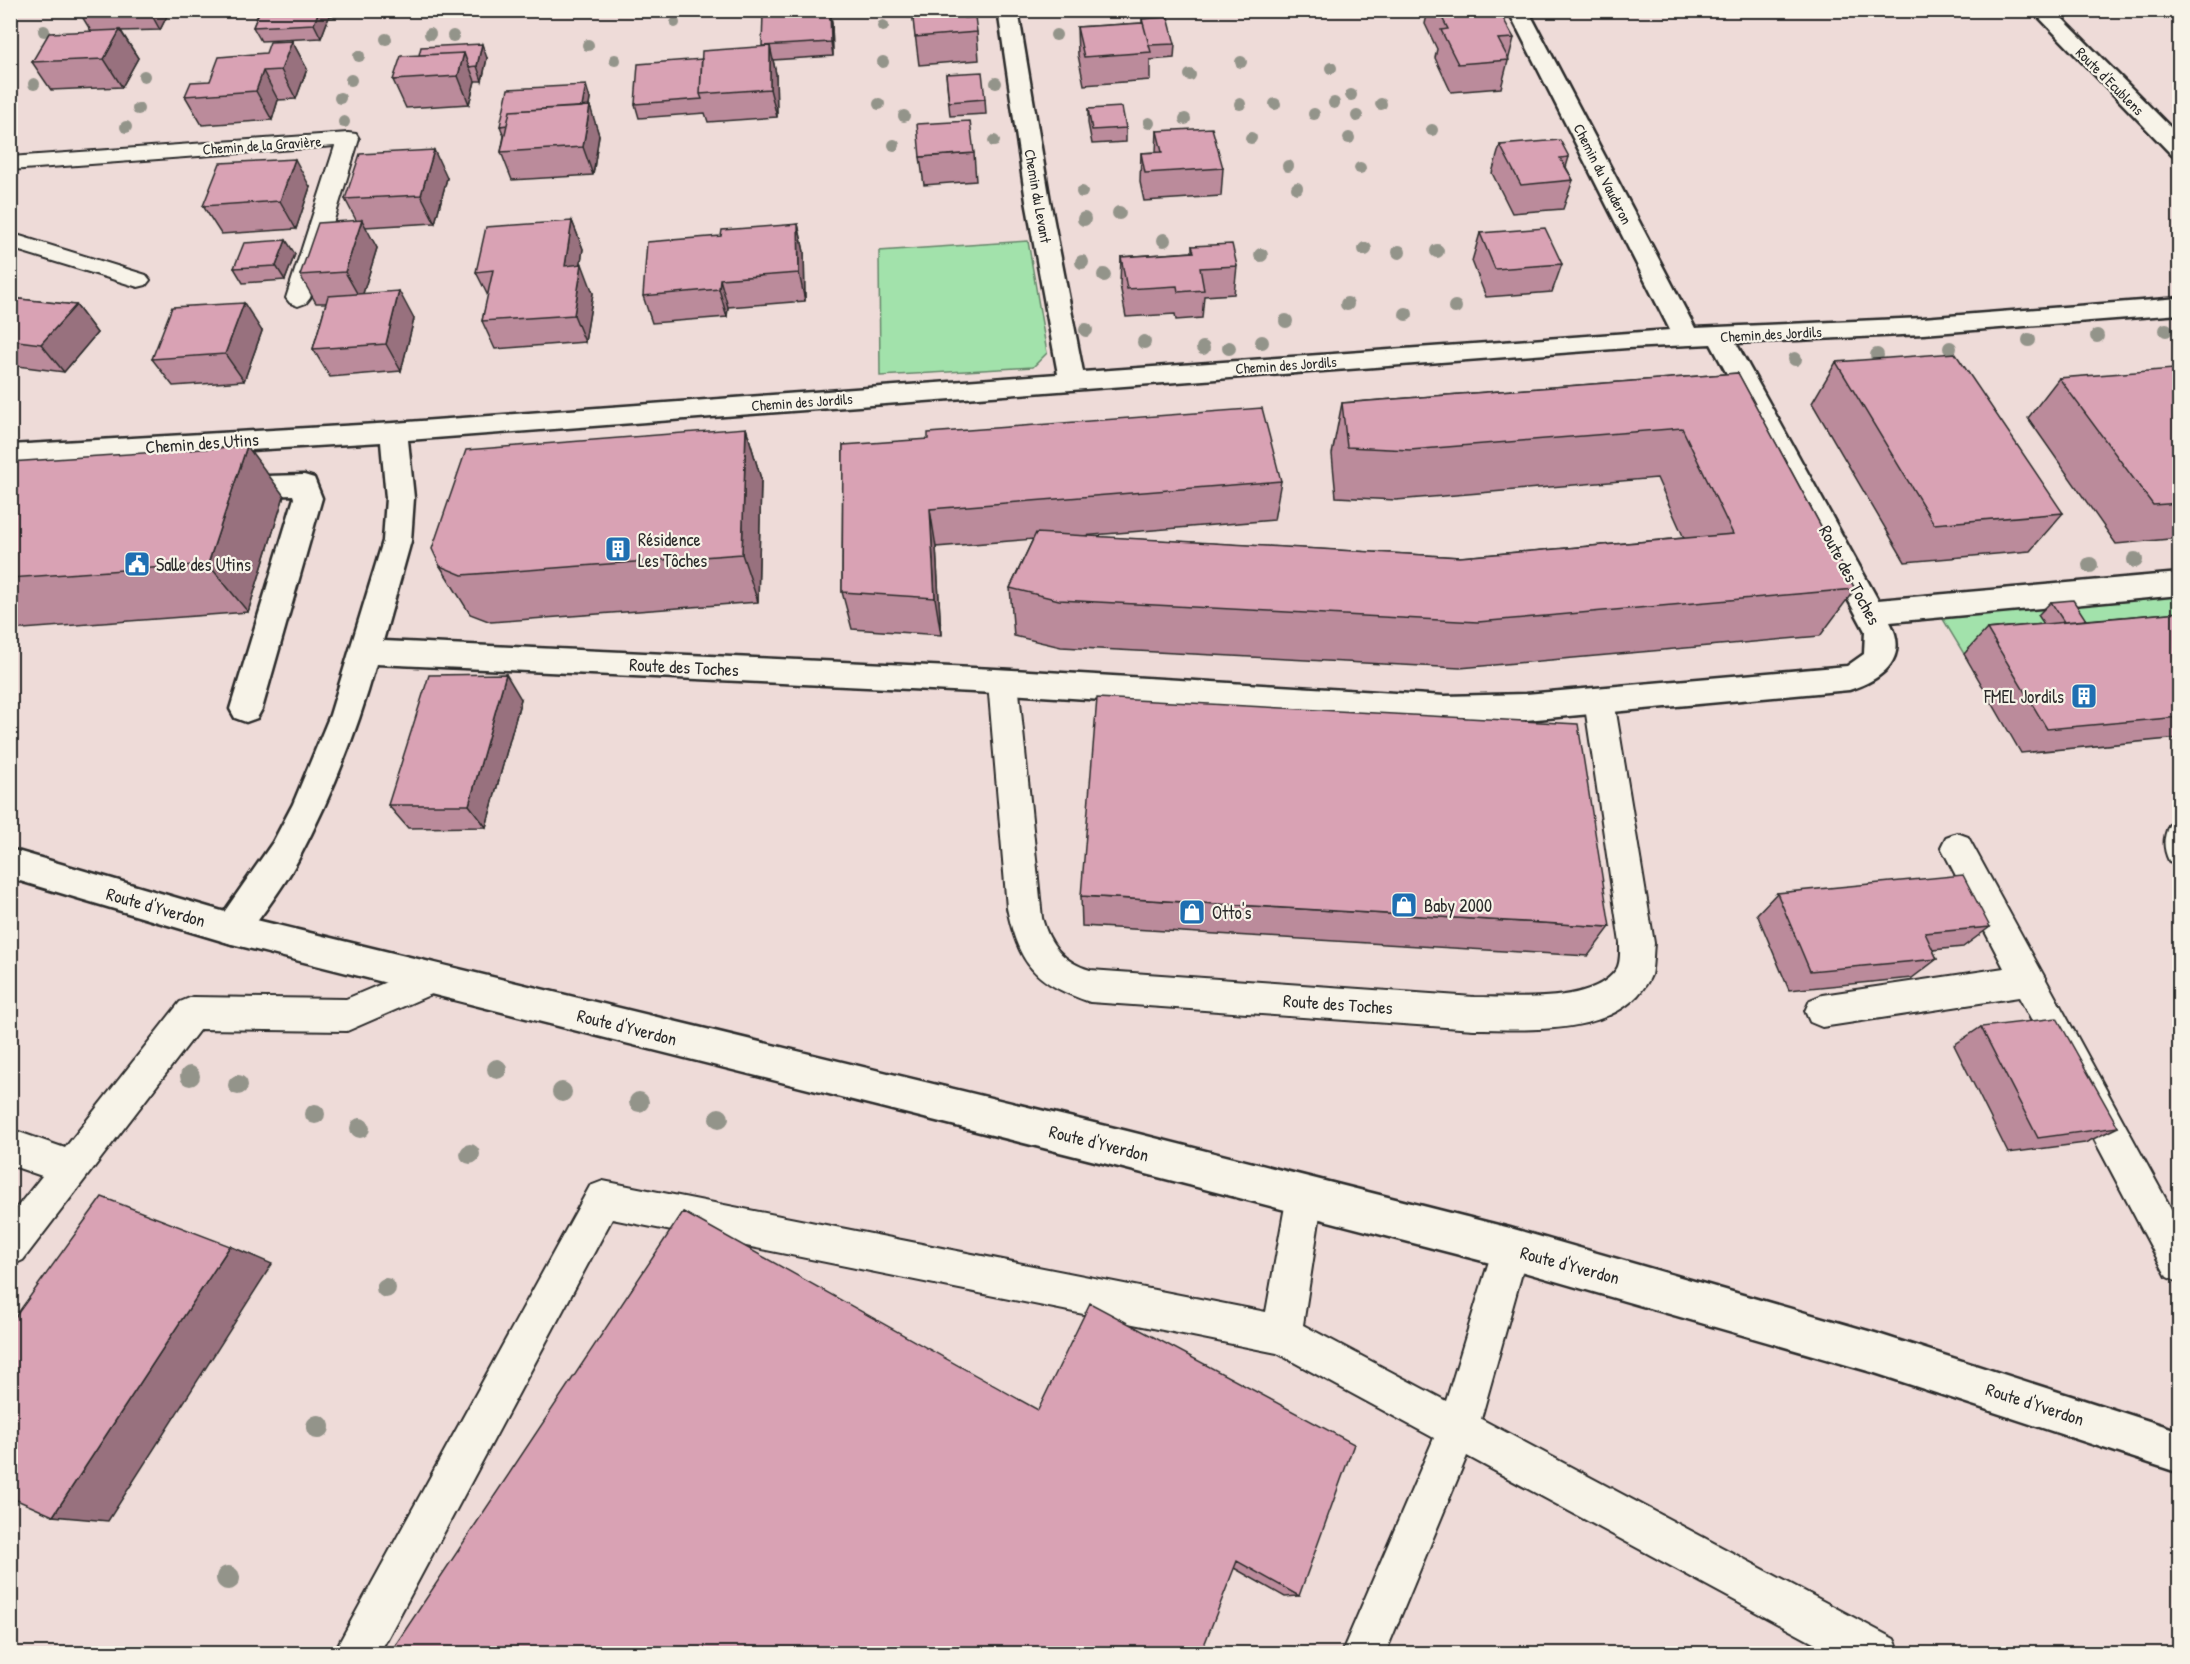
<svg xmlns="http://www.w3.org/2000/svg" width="2190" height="1664" font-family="'Patrick Hand',sans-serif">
  <rect width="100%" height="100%" fill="#eedbd8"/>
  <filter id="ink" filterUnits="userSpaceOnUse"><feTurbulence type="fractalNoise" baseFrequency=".0167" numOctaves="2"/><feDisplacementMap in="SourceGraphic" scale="12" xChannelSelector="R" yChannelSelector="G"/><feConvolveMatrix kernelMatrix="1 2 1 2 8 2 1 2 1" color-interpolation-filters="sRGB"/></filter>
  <g filter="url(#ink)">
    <!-- green -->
    <path fill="#a2e2ab" stroke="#66866b" stroke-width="1.5" d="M 1028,241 L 1047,353 L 1033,367 L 880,376 L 879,251 Z
      M 2179,584 L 2179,635 L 1964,654 L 1935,606 Z"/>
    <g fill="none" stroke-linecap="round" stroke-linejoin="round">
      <defs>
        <path id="service" d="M 348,133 L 356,134 L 359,139 L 310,298 L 306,303 L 298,306 L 290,303 L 286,298 L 335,146 L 10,170 L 10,157 Z
          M 10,233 L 146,275 L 150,280 L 146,285 L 138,287 L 10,248 Z
          M 1003,670 L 1013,674 L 1018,682 L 1042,918 C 1049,944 1063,962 1090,970 L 1474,997 C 1513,997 1592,1005 1616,970 C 1621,964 1620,951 1620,943 L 1584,700 L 1589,692 L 1599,688 L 1609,692 L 1614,700 L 1654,943 C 1653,953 1653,966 1651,975 C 1648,983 1643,989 1638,995 C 1599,1036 1527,1029 1474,1029 L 1090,1002 C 1035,983 1019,965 1007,908 L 988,682 L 993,674 Z
          M 2180,822 L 2180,865 L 2169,861 C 2163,848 2163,838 2169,825 Z
          M 1957,833 L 1968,837 L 2180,1225 L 2180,1283 L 2167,1277 L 2019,997 L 1822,1027 L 1810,1022 L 1805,1011 L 1810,1000 L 1822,995 L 2004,968 L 1941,847 L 1946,837 Z
          M 429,964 L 441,968 L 446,979 L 441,990 L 347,1031 L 200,1029 L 23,1260 L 10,1266 L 10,1216 L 42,1176 L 10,1165 L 10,1129 L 65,1148 L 180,1002 L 192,997 L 346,999 Z
          M 1305,1177 L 1318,1182 L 1323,1195 L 1303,1325 L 1446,1401 L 1497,1235 L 1510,1229 L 1523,1235 L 1529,1248 L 1481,1419 L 1894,1639 L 1901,1654 L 1834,1654 L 1467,1456 L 1385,1654 L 1341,1654 L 1434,1438 L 1277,1353 L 612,1219 L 379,1654 L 333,1654 L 590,1186 L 603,1181 L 1266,1312 L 1287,1195 L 1292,1182 Z"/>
        <path id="pedestrian" d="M 304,475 L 314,478 L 322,498 L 262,709 L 257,718 L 246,722 L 235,718 L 230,709 L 294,498 L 293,495 L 230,497 L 220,494 L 216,487 L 220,480 L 230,477 Z"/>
        <path id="minor" d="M 998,10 L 1018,10 L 1050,201 L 1083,372 L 1670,330 L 1508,10 L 1528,10 L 1695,328 L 1923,318 L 2180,298 L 2180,314 L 1923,334 L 1736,343 L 1878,600 L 2180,573 L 2180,595 L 1890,622 C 1910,659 1881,680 1849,690 L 1526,720 L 1445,722 L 995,693 L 376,664 C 357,732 331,798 298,860 C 283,888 262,914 244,940 L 232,944 L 220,940 L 215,929 L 220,918 L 273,842 L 293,804 L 330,715 L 383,541 L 386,498 L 381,442 L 10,465 L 10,445 L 394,423 L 1058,374 L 1026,201 ZM 1711,344 L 1865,631 L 1864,654 L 1847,666 L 1526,694 L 1445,696 L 995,669 L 383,641 L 411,541 L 414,498 L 408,440 L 1627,348 Z
          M 2032,10 L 2054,10 L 2180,137 L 2180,157 L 2172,155 Z"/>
        <path id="secondary" d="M 10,849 L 232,914 L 1127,1131 L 1510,1228 L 1875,1333 L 2180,1431 L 2180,1473 L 1875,1373 L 1510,1268 L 1127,1169 L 232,944 L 10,878 Z"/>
      </defs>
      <!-- service casing -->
      <use href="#service" stroke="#2b2b2b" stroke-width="4"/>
      <!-- pedestrian casing -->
      <use href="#pedestrian" stroke="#2b2b2b" stroke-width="5"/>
      <!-- minor casing -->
      <use href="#minor" stroke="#2b2b2b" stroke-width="5"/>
      <!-- secondary casing -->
      <use href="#secondary" stroke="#2b2b2b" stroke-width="5"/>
      <!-- service -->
      <use href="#service" fill="#f7f3e8" fill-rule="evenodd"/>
      <!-- pedestrian -->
      <use href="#pedestrian" fill="#f7f3e8" fill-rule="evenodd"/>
      <!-- minor -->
      <use href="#minor" fill="#f7f3e8" fill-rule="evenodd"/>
      <!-- secondary -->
      <use href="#secondary" fill="#f7f3e8" fill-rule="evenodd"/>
    </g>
    <!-- trees -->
    <g fill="#93948a">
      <circle cx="675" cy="23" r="5"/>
      <circle cx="883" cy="26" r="6"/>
      <circle cx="44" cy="31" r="6"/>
      <circle cx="430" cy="34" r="6"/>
      <circle cx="1056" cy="35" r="6"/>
      <circle cx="453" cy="36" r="6"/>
      <circle cx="386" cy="39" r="6"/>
      <circle cx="588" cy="45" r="6"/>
      <circle cx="359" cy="56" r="6"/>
      <circle cx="615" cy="60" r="6"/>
      <circle cx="883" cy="62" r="6"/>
      <circle cx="1241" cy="62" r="6"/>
      <circle cx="1331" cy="68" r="6"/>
      <circle cx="1190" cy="75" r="6"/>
      <circle cx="144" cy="76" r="6"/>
      <circle cx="351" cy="80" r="6"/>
      <circle cx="996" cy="83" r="6"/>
      <circle cx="34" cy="84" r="6"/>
      <circle cx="1351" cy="95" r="6"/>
      <circle cx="340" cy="98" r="6"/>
      <circle cx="1334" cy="103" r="6"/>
      <circle cx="879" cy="104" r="6"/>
      <circle cx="1240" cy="104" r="6"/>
      <circle cx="1275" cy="104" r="6"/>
      <circle cx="1381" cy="104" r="6"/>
      <circle cx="138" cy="109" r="6"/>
      <circle cx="1314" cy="114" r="6"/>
      <circle cx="904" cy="116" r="6"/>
      <circle cx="1357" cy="116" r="6"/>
      <circle cx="1185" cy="119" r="6"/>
      <circle cx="344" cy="122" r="6"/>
      <circle cx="1149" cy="123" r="6"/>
      <circle cx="126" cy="127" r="6"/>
      <circle cx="1432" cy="130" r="6"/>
      <circle cx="1251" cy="138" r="6"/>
      <circle cx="1349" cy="138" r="6"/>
      <circle cx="994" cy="141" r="6"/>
      <circle cx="894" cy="145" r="6"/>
      <circle cx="1288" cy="166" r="6"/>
      <circle cx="1360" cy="168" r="6"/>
      <circle cx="1297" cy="188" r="6"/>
      <circle cx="1082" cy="192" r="6"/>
      <circle cx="1119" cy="213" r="7"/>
      <circle cx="1084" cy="219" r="7"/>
      <circle cx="1164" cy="240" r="7"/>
      <circle cx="1365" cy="249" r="7"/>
      <circle cx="1437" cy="251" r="7"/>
      <circle cx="1399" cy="252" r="7"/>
      <circle cx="1261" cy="255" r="7"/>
      <circle cx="1082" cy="262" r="7"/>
      <circle cx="1104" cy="275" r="7"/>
      <circle cx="1347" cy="304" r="7"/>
      <circle cx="1455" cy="307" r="7"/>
      <circle cx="1406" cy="314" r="7"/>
      <circle cx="1286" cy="321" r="7"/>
      <circle cx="1086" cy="330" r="7"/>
      <circle cx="2166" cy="330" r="7"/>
      <circle cx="2097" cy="336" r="7"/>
      <circle cx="2029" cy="340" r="7"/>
      <circle cx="1144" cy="342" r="7"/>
      <circle cx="1262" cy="342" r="7"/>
      <circle cx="1203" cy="348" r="7"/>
      <circle cx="1229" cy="348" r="7"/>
      <circle cx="1950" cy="348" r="7"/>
      <circle cx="1877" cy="355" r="7"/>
      <circle cx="1795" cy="359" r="7"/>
      <circle cx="2135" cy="560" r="8"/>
      <circle cx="2090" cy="565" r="8"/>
      <circle cx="497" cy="1069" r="10"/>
      <circle cx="190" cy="1076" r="10"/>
      <circle cx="238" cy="1085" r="10"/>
      <circle cx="562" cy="1092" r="10"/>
      <circle cx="639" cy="1102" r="10"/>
      <circle cx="315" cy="1114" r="10"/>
      <circle cx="719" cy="1118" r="10"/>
      <circle cx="360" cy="1128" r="10"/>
      <circle cx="470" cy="1154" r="10"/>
      <circle cx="386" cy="1288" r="10"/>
      <circle cx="318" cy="1427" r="12"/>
      <circle cx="228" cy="1578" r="12"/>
    </g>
    <!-- wall -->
    <path fill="#bb8b9b" stroke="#2b2b2b" stroke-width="1.5" d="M 78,10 L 170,10 L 160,30 L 121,31 L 138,58 L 122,87 L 51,90 L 32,62 L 91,31 Z
      M 260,10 L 338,10 L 336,16 L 329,17 L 321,38 L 261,41 L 253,27 Z
      M 619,10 L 654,10 L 653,12 L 620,14 Z
      M 830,10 L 832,23 L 833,56 L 773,60 L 776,74 L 777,117 L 708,122 L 705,113 L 639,118 L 635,104 L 702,59 L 763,47 Z
      M 912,10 L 965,18 L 977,32 L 979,60 L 919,65 Z
      M 1428,10 L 1491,10 L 1514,38 L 1501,88 L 1451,92 L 1435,58 L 1437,49 L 1425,24 Z
      M 1142,19 L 1175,44 L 1174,58 L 1150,60 L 1150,80 L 1084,85 L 1078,55 L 1077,27 L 1142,23 Z
      M 292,41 L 307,69 L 296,99 L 278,100 L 272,120 L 202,125 L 185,96 L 210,81 Z
      M 487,58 L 482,81 L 475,81 L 469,104 L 406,108 L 393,80 Z
      M 946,74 L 985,99 L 986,114 L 950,116 Z
      M 590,99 L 589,106 L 599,135 L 593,175 L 512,180 L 501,152 L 504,136 L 500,126 Z
      M 1088,109 L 1126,128 L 1126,142 L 1092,144 L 1088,123 Z
      M 1157,131 L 1223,168 L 1221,196 L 1144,201 L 1140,182 L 1141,153 L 1156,152 Z
      M 1500,145 L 1569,157 L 1566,167 L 1573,180 L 1563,209 L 1512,213 L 1492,173 Z
      M 974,153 L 976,181 L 924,185 L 920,157 Z
      M 447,178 L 435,223 L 365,227 L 377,248 L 363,293 L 414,319 L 401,371 L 330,377 L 313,349 L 326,303 L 316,303 L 300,275 L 356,220 L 345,199 Z
      M 310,187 L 296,229 L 221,234 L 203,206 Z
      M 572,221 L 583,249 L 580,265 L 593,293 L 585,342 L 495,349 L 482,321 L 488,296 L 476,272 Z
      M 798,224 L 804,252 L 805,301 L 728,307 L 727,317 L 652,323 L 643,296 L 721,236 Z
      M 1480,233 L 1562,264 L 1552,292 L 1486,297 L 1472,261 Z
      M 1192,246 L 1237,266 L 1234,294 L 1204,296 L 1202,318 L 1176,320 L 1175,314 L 1126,317 L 1120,285 L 1121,257 L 1192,252 Z
      M 295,254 L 285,280 L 243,283 L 234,268 Z
      M 10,298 L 76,305 L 97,333 L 64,372 L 10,365 Z
      M 262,331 L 244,381 L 173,386 L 152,359 Z
      M 1836,362 L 2063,513 L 2030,551 L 1905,562 L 1812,403 Z
      M 1738,373 L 1855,589 L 1820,636 L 1460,668 L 1061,647 L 1014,636 L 1010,588 L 1033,539 L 936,547 L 941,635 L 852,629 L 842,592 L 843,445 L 1281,481 L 1274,520 L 1081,536 L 1460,557 L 1684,538 L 1657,478 L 1396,500 L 1336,497 L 1332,454 L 1342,403 Z
      M 2180,376 L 2180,538 L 2116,544 L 2028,418 L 2059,378 Z
      M 746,428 L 761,479 L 758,602 L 491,622 L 470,614 L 440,566 Z
      M 10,462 L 284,496 L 248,612 L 10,630 Z
      M 2051,602 L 2086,620 L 2180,612 L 2180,738 L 2021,753 L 1964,654 L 1987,629 L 2044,624 L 2038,615 Z
      M 521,699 L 486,827 L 408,828 L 388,805 Z
      M 1777,893 L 1990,927 L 1963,947 L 1933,950 L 1937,959 L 1912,978 L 1789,990 L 1757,914 Z
      M 1081,896 L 1610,927 L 1588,956 L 1082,926 Z
      M 1981,1027 L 2118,1127 L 2085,1143 L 2008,1153 L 1954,1045 Z
      M 683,1212 L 1299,1596 L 1285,1597 L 1234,1568 Z"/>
    <!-- shaded-wall -->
    <path fill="#98717e" stroke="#2b2b2b" stroke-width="1.5" d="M 10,10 L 17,10 L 10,22 Z
      M 149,10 L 170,10 L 160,30 Z
      M 319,10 L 326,10 L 329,17 L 321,38 L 314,24 Z
      M 333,10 L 338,10 L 336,16 Z
      M 830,10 L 832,23 L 833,56 L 831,42 Z
      M 120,30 L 138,58 L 122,87 L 104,59 Z
      M 292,41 L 307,69 L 296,99 L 281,70 Z
      M 482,44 L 487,58 L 482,81 L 477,66 Z
      M 770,46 L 776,74 L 777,117 L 770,89 Z
      M 464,53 L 475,81 L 469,104 L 458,76 Z
      M 263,71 L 278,100 L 272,120 L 256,91 Z
      M 586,85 L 590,99 L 584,135 L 579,121 Z
      M 590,106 L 599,135 L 593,175 L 583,147 Z
      M 434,150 L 447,178 L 435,223 L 421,195 Z
      M 295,159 L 310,187 L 296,229 L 280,201 Z
      M 362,220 L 377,248 L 361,300 L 345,272 Z
      M 572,221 L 583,249 L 576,294 L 565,266 Z
      M 798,224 L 804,252 L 805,301 L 799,273 Z
      M 286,240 L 295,254 L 285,280 L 276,266 Z
      M 582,264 L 593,293 L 585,342 L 574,315 Z
      M 720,279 L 728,307 L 727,317 L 719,289 Z
      M 399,291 L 414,319 L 401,371 L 386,344 Z
      M 244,303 L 262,331 L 244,381 L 225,354 Z
      M 76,305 L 97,333 L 64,372 L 41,344 Z
      M 746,428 L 761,479 L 758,602 L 742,554 Z
      M 247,446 L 284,496 L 248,612 L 208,564 Z
      M 930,509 L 936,547 L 941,635 L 935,598 Z
      M 506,674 L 521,699 L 486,827 L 469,805 Z
      M 230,1246 L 272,1264 L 108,1521 L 53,1516 Z"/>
    <!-- building -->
    <path fill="#d9a2b4" stroke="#2b2b2b" stroke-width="1.5" d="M 260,10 L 319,10 L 314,24 L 253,27 Z
      M 797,10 L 830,10 L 831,42 L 762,46 L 763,13 Z
      M 912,10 L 964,10 L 965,18 L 975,17 L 977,32 L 915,37 Z
      M 1438,10 L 1499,11 L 1514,38 L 1498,39 L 1509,60 L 1458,64 L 1441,30 L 1448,29 Z
      M 1168,17 L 1175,44 L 1149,45 L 1142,19 Z
      M 1143,23 L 1151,52 L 1084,57 L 1077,27 Z
      M 120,30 L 104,59 L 32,62 L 49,33 Z
      M 292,41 L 281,70 L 263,71 L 256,91 L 185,96 L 191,82 L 210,81 L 219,57 L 266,53 L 270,42 Z
      M 482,44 L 477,66 L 469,67 L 464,53 L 419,55 L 421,47 Z
      M 770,46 L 770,89 L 700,94 L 702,51 Z
      M 464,53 L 458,76 L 393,80 L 401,56 Z
      M 702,59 L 700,94 L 702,99 L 635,104 L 638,64 Z
      M 982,72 L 985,99 L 949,102 L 946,74 Z
      M 586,85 L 582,107 L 510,111 L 507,125 L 500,126 L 508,89 Z
      M 590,106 L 583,147 L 501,152 L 510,111 Z
      M 1122,107 L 1126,128 L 1092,130 L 1088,109 Z
      M 970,121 L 974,153 L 920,157 L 917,124 Z
      M 1212,128 L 1223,168 L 1145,173 L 1141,153 L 1162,152 L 1157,131 Z
      M 1560,140 L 1569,157 L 1560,158 L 1573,180 L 1521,185 L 1500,145 Z
      M 434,150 L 421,195 L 345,199 L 360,154 Z
      M 295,159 L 280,201 L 203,206 L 220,163 Z
      M 362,220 L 345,272 L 300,275 L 318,223 Z
      M 572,221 L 565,266 L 582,264 L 574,315 L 482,321 L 493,270 L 476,272 L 486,227 Z
      M 798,224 L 799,273 L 720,279 L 719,289 L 643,296 L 647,242 L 721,236 L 722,230 Z
      M 1545,228 L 1562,264 L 1495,269 L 1480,233 Z
      M 286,240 L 276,266 L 234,268 L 244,243 Z
      M 1232,244 L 1237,266 L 1200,268 L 1204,290 L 1178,292 L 1177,286 L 1127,289 L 1121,257 L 1194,252 L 1192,246 Z
      M 399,291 L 386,344 L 313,349 L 328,296 Z
      M 10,298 L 76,305 L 41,344 L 10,340 Z
      M 244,303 L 225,354 L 152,359 L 172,307 Z
      M 1955,353 L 2063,513 L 1934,524 L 1836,362 Z
      M 2174,369 L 2180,376 L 2180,503 L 2153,505 L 2059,378 Z
      M 1738,373 L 1855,589 L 1478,622 L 1059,600 L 1010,588 L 1036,533 L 1460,557 L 1733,534 L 1682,428 L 1410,450 L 1347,447 L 1342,403 Z
      M 1262,408 L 1281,481 L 930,509 L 935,598 L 842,592 L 843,445 L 928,439 L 928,433 Z
      M 746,428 L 742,554 L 462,575 L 440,566 L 432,549 L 466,450 Z
      M 247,446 L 208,564 L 10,578 L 10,462 Z
      M 2073,600 L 2086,620 L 2064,622 L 2051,602 Z
      M 2180,612 L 2180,717 L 2047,729 L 1987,629 Z
      M 506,674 L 469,805 L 388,805 L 429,675 Z
      M 1097,698 L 1578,724 L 1610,927 L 1081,896 Z
      M 1963,875 L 1990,927 L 1925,933 L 1937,959 L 1810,971 L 1777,893 Z
      M 2057,1018 L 2118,1127 L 2038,1138 L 1981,1027 Z
      M 102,1197 L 230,1246 L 53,1516 L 10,1497 L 10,1324 Z
      M 683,1212 L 1038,1410 L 1090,1303 L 1354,1444 L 1299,1596 L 1237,1561 L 1201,1653 L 390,1653 Z"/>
  </g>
  <!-- icons -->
  <defs>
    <symbol id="building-square" viewBox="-11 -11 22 22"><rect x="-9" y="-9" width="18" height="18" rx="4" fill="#1f6fb2" stroke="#f7f3e8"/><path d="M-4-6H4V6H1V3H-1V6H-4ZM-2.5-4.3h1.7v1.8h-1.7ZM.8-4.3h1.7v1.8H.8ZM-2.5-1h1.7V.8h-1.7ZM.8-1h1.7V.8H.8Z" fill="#fff"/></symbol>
    <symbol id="civic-square" viewBox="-11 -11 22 22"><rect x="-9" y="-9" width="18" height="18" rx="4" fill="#1f6fb2" stroke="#f7f3e8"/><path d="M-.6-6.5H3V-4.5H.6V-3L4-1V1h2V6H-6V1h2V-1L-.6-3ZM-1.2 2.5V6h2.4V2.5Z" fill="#fff"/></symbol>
    <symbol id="shop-square" viewBox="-11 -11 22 22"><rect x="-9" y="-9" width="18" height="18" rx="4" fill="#1f6fb2" stroke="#f7f3e8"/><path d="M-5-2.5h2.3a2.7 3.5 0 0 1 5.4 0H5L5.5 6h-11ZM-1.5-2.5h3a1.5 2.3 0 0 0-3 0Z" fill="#fff"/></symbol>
  </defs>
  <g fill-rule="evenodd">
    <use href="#building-square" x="603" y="534" width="30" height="30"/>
    <use href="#civic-square" x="122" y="549" width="30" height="30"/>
    <use href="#building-square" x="2069" y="681" width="30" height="30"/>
    <use href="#shop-square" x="1389" y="890" width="30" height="30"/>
    <use href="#shop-square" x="1177" y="897" width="30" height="30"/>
  </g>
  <g text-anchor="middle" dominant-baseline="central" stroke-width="4.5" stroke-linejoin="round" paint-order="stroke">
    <!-- far-street labels -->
    <g font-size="15" fill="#2b2b2b" stroke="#f7f3e8">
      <text transform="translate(2110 81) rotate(45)">Route d'Ecublens</text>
      <text transform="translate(262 145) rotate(-4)">Chemin de la Gravière</text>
      <text transform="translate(1603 174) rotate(63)">Chemin du Vauderon</text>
      <text transform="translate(1038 196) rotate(80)">Chemin du Levant</text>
      <text transform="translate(1771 334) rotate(-3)">Chemin des Jordils</text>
      <text transform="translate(1286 365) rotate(-4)">Chemin des Jordils</text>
      <text transform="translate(802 402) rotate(-4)">Chemin des Jordils</text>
    </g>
    <!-- street labels -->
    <g font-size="18" fill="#2b2b2b" stroke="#f7f3e8">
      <text transform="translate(202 443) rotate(-4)">Chemin des Utins</text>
      <text transform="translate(1850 575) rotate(62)">Route des Toches</text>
      <text transform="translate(684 667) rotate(3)">Route des Toches</text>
      <text transform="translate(156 907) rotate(16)">Route d'Yverdon</text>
      <text transform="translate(1338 1004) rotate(4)">Route des Toches</text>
      <text transform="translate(627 1027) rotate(14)">Route d'Yverdon</text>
      <text transform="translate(1099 1143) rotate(14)">Route d'Yverdon</text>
      <text transform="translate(1570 1265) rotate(15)">Route d'Yverdon</text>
      <text transform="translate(2035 1404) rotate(18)">Route d'Yverdon</text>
    </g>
    <!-- poi labels -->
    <g font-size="18" fill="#2b2b2b" stroke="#f7f3e8" text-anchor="start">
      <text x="638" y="539">Résidence<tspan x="638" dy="21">Les Tôches</tspan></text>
      <text x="156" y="564">Salle des Utins</text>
      <text x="2064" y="696" text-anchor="end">FMEL Jordils</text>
      <text x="1424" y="905">Baby 2000</text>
      <text x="1212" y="912">Otto's</text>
    </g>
  </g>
  <!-- margin -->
  <rect width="2190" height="1664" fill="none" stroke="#f7f3e8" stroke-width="36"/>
  <rect x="18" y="18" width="2154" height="1628" fill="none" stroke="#2b2b2b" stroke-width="2" filter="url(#ink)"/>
</svg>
